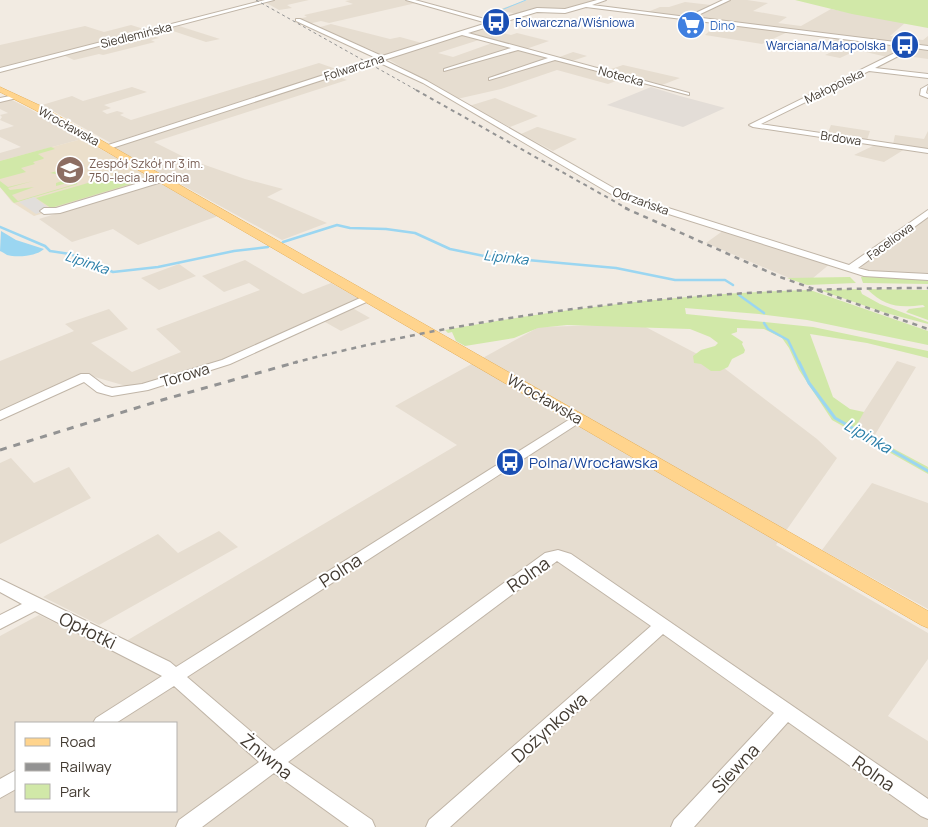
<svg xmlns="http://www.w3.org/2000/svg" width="928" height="827" font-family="Manrope,sans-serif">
  <rect width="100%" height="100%" fill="#f2ebe2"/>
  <!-- residential -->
  <path fill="#e6ddd0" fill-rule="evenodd" d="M 261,0 L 309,0 L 287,5 L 292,8 L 279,10 Z
    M 351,0 L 405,0 L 416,3 L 329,23 L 321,21 L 308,24 L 297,19 L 307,17 L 304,15 L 353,4 L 345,1 Z
    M 527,0 L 597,0 L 564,11 L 540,10 L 517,14 L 498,10 Z
    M 727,0 L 747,0 L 768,3 L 753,11 L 787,17 L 778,23 L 801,26 L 831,9 L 905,23 L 890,36 L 923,40 L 928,36 L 928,59 L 892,54 L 887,57 L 857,50 L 840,58 L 825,55 L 840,48 L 827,44 L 840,37 L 792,30 L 762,44 L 705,35 L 718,23 L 645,13 L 660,7 L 669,7 L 685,2 L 711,5 Z
    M 331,24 L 390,39 L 400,37 L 429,45 L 463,34 L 482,39 L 438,53 L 453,57 L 498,41 L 467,32 L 481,28 L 511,35 L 517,33 L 549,41 L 523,50 L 554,59 L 573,52 L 587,56 L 569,62 L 602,72 L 623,65 L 680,78 L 662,85 L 629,76 L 608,84 L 557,70 L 501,89 L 457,99 L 372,50 L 317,28 Z
    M 131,25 L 150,31 L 0,69 L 0,45 L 85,26 L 104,32 Z
    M 179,26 L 220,39 L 206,42 L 167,29 Z
    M 147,34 L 159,38 L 151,40 L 155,42 L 103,55 L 99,54 L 74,60 L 63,55 Z
    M 319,63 L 339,70 L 111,143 L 42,105 L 72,96 L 83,101 L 132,87 L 147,92 L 104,105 L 111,108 L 102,111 L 107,114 L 117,111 L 124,113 L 120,115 L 131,120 Z
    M 334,75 L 347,80 L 154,142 L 188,159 L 245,179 L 283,189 L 267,197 L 327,223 L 282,240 L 113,147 Z
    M 495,98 L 538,116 L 510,127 L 469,106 Z
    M 10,99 L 30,109 L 82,139 L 0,161 L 0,153 L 21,147 L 0,137 L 0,130 L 14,126 L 0,120 L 2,117 L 0,115 L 8,113 L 0,109 L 0,101 Z
    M 831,125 L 870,131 L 867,140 L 827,135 Z
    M 537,127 L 538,127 L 577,139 L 553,151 L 521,134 Z
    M 928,131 L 928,149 L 893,144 L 895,135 L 924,139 Z
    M 875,145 L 905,149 L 884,162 L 854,155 Z
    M 158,182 L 218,216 L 138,245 L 113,229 L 72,242 L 39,219 Z
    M 928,216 L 928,275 L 878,274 L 858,268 Z
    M 724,230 L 831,263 L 813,278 L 789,278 L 706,243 Z
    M 245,260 L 303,294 L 331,283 L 360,299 L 347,305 L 370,318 L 341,331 L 318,318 L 224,359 L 136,386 L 126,386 L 88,375 L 0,412 L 0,361 L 74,331 L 65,324 L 109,309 L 128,329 L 91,343 L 132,372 L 181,352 L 156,329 L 260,290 L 249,283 L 224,292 L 202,276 Z
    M 179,264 L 196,276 L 159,290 L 141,278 Z
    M 640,324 L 724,368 L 817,439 L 837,458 L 776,545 L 928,633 L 928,659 L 888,716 L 928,741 L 928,827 L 0,827 L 0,636 L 39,615 L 111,650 L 457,445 L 395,406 L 539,327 ZM 16,723 L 176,723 L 176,811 L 16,811 Z
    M 897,361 L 916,367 L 873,438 L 854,427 Z
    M 11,458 L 34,483 L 69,467 L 91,498 L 0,544 L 0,463 Z
    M 872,483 L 928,503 L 928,609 L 822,550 Z
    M 219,531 L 238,547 L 99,625 L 43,597 L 158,534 L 178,553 Z"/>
  <!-- industrial -->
  <path fill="#e3ddd7" d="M 651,87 L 680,96 L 725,108 L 683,127 L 607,105 Z"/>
  <!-- education -->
  <path fill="#ebdfcb" d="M 82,139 L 156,179 L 34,216 L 12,202 L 0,187 L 0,161 Z"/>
  <!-- green -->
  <path fill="#d1e8a8" d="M 795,0 L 928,0 L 928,28 L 852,14 Z
    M 51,147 L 55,149 L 38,154 L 44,158 L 43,159 L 33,162 L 35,164 L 21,168 L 26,172 L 0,179 L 0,161 Z
    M 57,171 L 78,184 L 14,203 L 0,187 L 0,181 L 8,187 L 33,181 L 8,188 L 10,190 L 34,187 L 12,195 L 18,201 L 75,184 L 71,182 L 56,186 L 56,183 L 65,180 L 56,174 L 50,173 Z
    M 119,174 L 134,183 L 51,208 L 36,198 Z
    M 864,276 L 928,278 L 928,284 L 863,283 L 861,277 Z
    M 850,277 L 856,283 L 807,285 L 787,278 Z
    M 860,289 L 862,294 L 880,304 L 928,322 L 928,324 L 886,313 L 819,290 Z
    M 867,289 L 928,290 L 928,320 L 906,312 L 909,309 L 925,307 L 923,305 C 899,308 885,307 867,289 Z
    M 810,290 L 928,331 L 928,345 L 807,320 L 759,314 L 685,308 L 686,314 L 813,327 L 928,351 L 928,358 L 867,343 L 810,334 L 833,397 L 850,409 L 864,412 L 855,428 L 928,467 L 928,474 L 832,420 L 799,370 L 789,348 L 782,338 L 764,329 L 737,328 L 737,332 L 731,334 L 743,342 L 742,344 L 745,350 L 744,353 L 732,359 L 728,367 L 720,371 L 711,371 L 701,364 L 694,363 L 693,356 L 701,350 L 715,346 L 718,343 L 710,337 L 690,329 L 567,325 L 538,328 L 514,338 L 465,346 L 456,341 L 452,332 L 448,333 L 445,330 C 565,308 687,293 810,290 Z"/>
  <!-- parking -->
  <path fill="#e1dedb" d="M 34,197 L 47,207 L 44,208 L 47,210 L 36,214 L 19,202 Z"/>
  <!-- water -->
  <path fill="#9bd6f1" d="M 1,231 L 16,240 L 44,249 C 37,256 17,258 7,255 C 5,254 3,252 0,251 Z"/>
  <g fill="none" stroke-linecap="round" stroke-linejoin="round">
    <!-- stream-far2 -->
    <path stroke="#9bd6f1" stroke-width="1" d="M 494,13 L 526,0"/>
    <!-- stream-far1 -->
    <path stroke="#9bd6f1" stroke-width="2.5" d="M 0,227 L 45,246 L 50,251 L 70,254 L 113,272 L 158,267 L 234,251 L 268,247
      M 283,242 L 337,225 L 350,228 L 386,229 L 415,233 L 450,249 L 484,256 L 616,268 L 675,280 L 725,280 L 733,285
      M 739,295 L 764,313
      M 764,323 L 768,329 L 788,340 L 799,363"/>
    <!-- stream -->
    <path stroke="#9bd6f1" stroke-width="3" d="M 799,362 L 809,383 L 835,418 L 928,471"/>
    <defs>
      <path id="minor" d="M 265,0 L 274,0 L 0,72 L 0,68 Z
        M 406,0 L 415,0 L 492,21 L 537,8 L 565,9 L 597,0 L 606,0 L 592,5 L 687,17 L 723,0 L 730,0 L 694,17 L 928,46 L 928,50 L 914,48 L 875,68 L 928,74 L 928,78 L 869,71 L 761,124 L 928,149 L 928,153 L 753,127 L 749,125 L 907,47 L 586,7 L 565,13 L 537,12 L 468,33 L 689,93 L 689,95 L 555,60 L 489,80 L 489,78 L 548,58 L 518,50 L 444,71 L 444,69 L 511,48 L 462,35 L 384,60 L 427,81 L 624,194 L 849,265 L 928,210 L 928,217 L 858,268 L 869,271 L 928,274 L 928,280 L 864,276 L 618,198 L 423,83 L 378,62 L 109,149 L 102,147 L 376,58 L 296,21 L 296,19 L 300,19 L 382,56 L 487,23 Z
        M 928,85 L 926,93 L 928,94 L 928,98 L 920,95 L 921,89 Z
        M 15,95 L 18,97 L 17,98 L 0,102 L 0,98 Z
        M 162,176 L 165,177 L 165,181 L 60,213 L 44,214 L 40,211 L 44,208 L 56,208 Z
        M 369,294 L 374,297 L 373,299 L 230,364 L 148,390 L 112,396 L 97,392 L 84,382 L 0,420 L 0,411 L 81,374 L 89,374 L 105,386 L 112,388 L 142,384 L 222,360 Z
        M 578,414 L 582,415 L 584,418 L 582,421 L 187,677 L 274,751 L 545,553 L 558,550 L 571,554 L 928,799 L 928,819 L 921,816 L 788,722 L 694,827 L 671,827 L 674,820 L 774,713 L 663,634 L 450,827 L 426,827 L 429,820 L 651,626 L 557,561 L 288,762 L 372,820 L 375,827 L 349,827 L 274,773 L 202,827 L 176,827 L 179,820 L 259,762 L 174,686 L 116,723 L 93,723 L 96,718 L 162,676 L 35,611 L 0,629 L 0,615 L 22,604 L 0,592 L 0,579 L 170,662 L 176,667 Z
        M 16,770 L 16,789 L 0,798 L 0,779 Z"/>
      <path id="major" d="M 0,87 L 41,106 L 928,611 L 928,628 L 921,625 L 35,110 L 0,92 Z"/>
    </defs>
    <!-- minor casing -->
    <use href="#minor" stroke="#c0b5a7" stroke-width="2"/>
    <!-- major casing -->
    <use href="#major" stroke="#e6b05b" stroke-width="1"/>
    <!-- minor -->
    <use href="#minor" fill="#fff" fill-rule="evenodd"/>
    <!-- major -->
    <use href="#major" fill="#ffd48d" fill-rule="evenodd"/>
    <!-- rail-far3 -->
    <path stroke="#939393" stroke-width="1" stroke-dasharray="3 3" stroke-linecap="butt" d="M 256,0 L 418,91"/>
    <!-- rail-far2 -->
    <path stroke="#939393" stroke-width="2" stroke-dasharray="4 4" stroke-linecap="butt" d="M 416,90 L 628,209"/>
    <!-- rail-far1 -->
    <path stroke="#939393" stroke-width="2.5" stroke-dasharray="5 5" stroke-linecap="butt" d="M 625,208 L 780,277 L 928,329
      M 293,363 C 504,308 710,288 928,288"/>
    <!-- rail -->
    <path stroke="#939393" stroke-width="3" stroke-dasharray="7 7" stroke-linecap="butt" d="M 0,450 L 162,400 L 297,362"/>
  </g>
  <!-- icons -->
  <defs>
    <symbol id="bus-disc" viewBox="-11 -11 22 22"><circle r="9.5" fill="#1a4fb4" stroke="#fff"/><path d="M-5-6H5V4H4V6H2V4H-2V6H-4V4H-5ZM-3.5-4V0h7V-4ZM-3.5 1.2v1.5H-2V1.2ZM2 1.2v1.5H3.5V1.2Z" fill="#fff"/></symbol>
    <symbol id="supermarket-disc" viewBox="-11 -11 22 22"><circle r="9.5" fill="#3f7fe0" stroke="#fff"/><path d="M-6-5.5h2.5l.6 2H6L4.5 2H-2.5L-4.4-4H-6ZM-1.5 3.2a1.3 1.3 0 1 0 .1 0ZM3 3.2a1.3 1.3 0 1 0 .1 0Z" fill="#fff"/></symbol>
    <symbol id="school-disc" viewBox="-11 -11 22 22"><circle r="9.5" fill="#8d6e63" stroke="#fff"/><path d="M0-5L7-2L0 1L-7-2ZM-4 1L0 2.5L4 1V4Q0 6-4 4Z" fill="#fff"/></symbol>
  </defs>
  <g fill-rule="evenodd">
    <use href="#bus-disc" x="480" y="6" width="32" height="32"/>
    <use href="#supermarket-disc" x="675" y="9" width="32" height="32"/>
    <use href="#bus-disc" x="889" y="29" width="32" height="32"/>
    <use href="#school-disc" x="54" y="154" width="32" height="32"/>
    <use href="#bus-disc" x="494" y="446" width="32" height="32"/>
  </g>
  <g text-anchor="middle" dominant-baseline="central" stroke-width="4" stroke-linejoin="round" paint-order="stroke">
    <!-- far-transit labels -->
    <g font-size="12" fill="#164399" stroke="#fff" text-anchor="start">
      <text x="515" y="22">Folwarczna/Wiśniowa</text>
      <text x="886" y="45" text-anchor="end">Warciana/Małopolska</text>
    </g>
    <!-- far-shop labels -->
    <g font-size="12" fill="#366cbe" stroke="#fff" text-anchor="start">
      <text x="710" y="25">Dino</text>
    </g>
    <!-- far-street labels -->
    <g font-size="12" fill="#433b32" stroke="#fff">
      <text transform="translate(136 35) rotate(-14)">Siedlemińska</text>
      <text transform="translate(354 67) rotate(-18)">Folwarczna</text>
      <text transform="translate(621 76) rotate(15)">Notecka</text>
      <text transform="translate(834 86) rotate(-26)">Małopolska</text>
      <text transform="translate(69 126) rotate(29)">Wrocławska</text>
      <text transform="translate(841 138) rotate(8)">Brdowa</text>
      <text transform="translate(641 201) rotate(20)">Odrzańska</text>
      <text transform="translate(890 241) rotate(-36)">Faceliowa</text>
    </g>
    <!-- far-education labels -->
    <g font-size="12" fill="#785e54" stroke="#fff" text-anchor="start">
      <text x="89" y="163">Zespół Szkół nr 3 im.<tspan x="89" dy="14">750-lecia Jarocina</tspan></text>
    </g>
    <!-- far-water labels -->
    <g font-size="14" font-style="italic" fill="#297ea8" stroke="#fff">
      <text transform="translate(506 257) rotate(6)">Lipinka</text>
      <text transform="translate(87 262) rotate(19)">Lipinka</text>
    </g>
    <!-- street labels -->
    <g font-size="15" fill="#433b32" stroke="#fff">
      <text transform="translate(185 375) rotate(-17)">Torowa</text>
      <text transform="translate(545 399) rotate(30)">Wrocławska</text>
    </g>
    <!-- transit labels -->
    <g font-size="15" fill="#164399" stroke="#fff" text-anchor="start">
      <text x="529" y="462">Polna/Wrocławska</text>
    </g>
    <!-- water labels -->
    <g font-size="16" font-style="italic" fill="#297ea8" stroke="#fff">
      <text transform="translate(868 436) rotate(30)">Lipinka</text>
    </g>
    <!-- near-street labels -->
    <g font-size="18" fill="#433b32" stroke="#fff">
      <text transform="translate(340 570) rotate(-33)">Polna</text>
      <text transform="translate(528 574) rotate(-35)">Rolna</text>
      <text transform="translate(88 630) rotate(26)">Opłotki</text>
      <text transform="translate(549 727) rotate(-42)">Dożynkowa</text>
      <text transform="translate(267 756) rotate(39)">Żniwna</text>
      <text transform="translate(735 768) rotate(-47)">Siewna</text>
      <text transform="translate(874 773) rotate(35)">Rolna</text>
    </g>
  </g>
  <!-- legend -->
  <rect x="15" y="722" width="162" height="90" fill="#ffffff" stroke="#b4b1ad"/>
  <rect x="25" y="738" width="25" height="8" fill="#ffd48d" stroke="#b4b1ad"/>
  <text x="60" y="747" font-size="15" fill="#433b32">Road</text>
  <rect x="25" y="763" width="25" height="8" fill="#939393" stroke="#b4b1ad"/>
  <text x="60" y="772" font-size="15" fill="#433b32">Railway</text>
  <rect x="25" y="784" width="25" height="15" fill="#d1e8a8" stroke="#b4b1ad"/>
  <text x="60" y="797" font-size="15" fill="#433b32">Park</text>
</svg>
